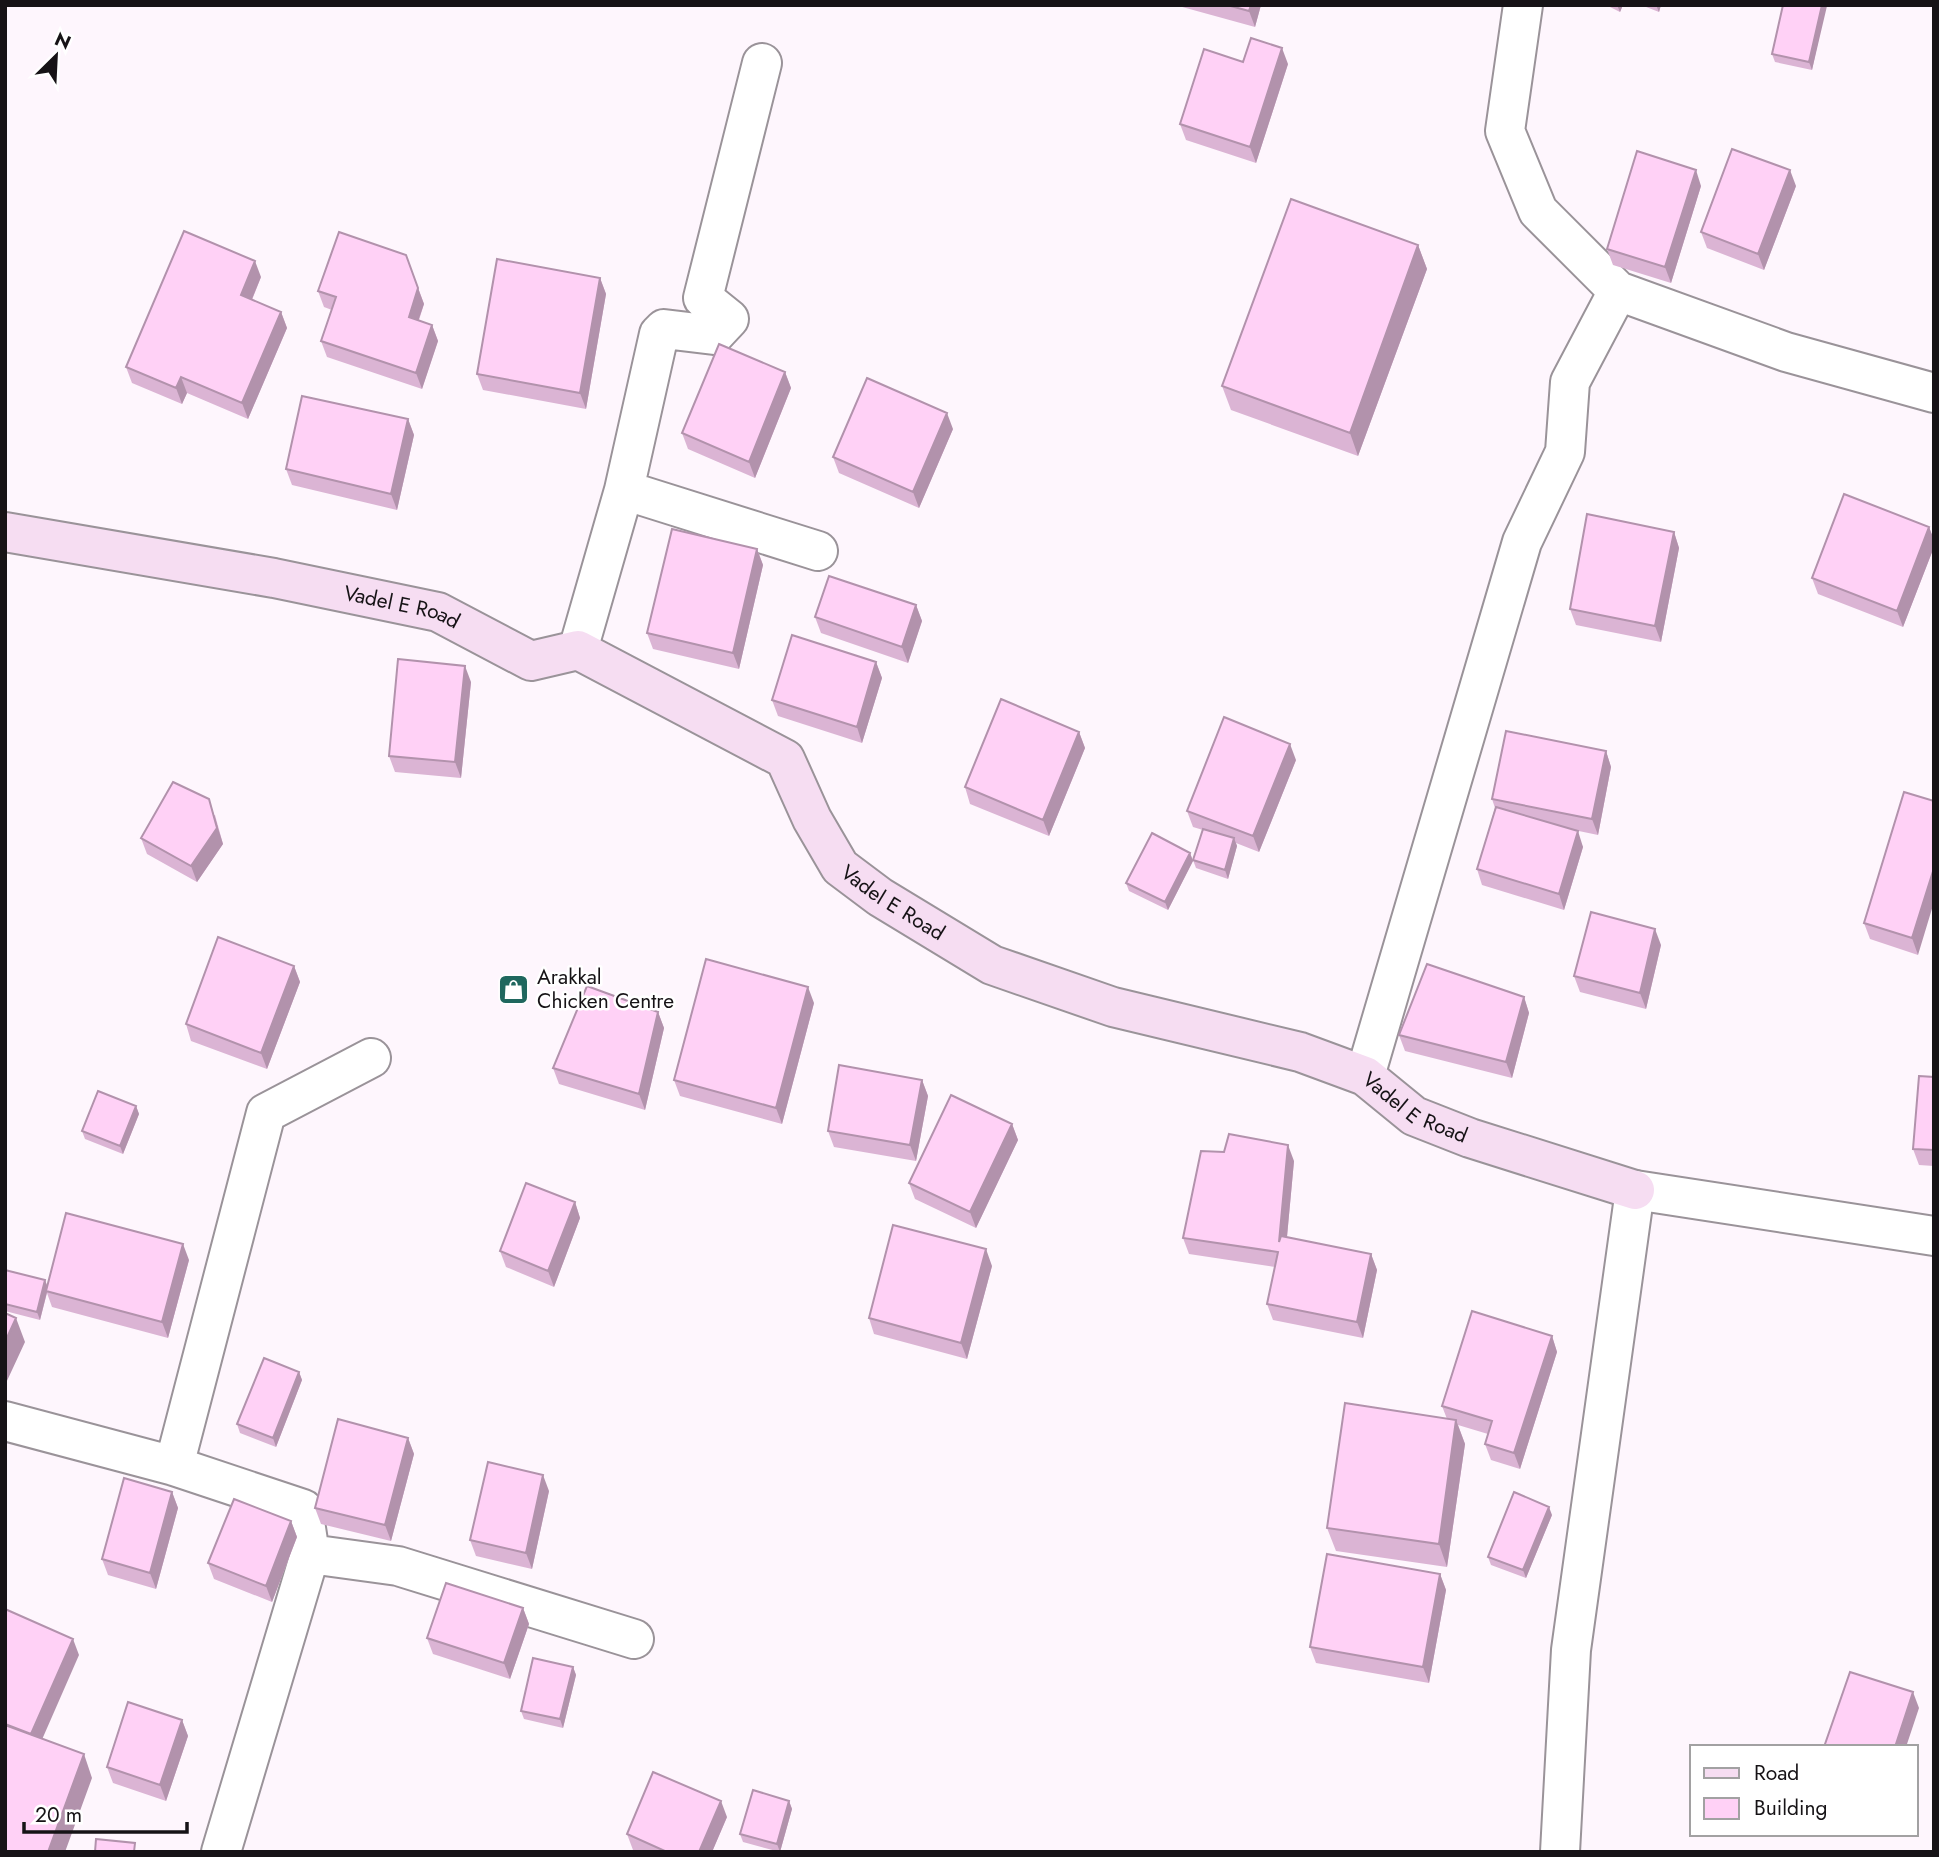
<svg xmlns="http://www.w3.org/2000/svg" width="1939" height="1857" font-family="Jost,sans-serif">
  <rect width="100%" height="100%" fill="#fef6fd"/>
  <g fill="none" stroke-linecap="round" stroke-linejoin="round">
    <defs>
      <path id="street" d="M 1618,291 L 1786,352 L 1934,393
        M 624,490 L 818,551
        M 578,650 L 624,490 L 659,334 L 664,329 L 714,335 L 729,319 L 703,298 L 762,63
        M 1365,1076 L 1522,542 L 1565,452 L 1570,382 L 1618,291 L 1538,211 L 1505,131 L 1523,5
        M 5,1421 L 174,1466 L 303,1509 L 310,1554 L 221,1852
        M 174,1466 L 266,1113 L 371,1058
        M 310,1554 L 398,1566 L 634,1639
        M 1560,1852 L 1571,1650 L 1635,1190 L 1934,1236"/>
      <g id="secondary">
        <path id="s1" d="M 5,532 L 274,578 L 438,612 L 531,661 L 578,650 L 785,759 L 812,819 L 840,867 L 880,897 L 992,965 L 1113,1007 L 1300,1052 L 1365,1076 L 1414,1116 L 1470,1138 L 1635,1190"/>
      </g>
    </defs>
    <!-- street casing -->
    <use href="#street" stroke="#9a9399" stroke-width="42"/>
    <!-- secondary casing -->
    <use href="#secondary" stroke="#9a9399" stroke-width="42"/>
    <!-- street -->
    <use href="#street" stroke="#fff" stroke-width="38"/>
    <!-- secondary -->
    <use href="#secondary" stroke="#f6ddf2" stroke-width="38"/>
  </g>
  <!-- wall -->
  <path fill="#dbb4d4" d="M 1175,5 L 1261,5 L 1255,27 Z
    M 1606,5 L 1623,5 L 1620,12 Z
    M 1641,5 L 1661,5 L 1659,12 Z
    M 1783,5 L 1826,5 L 1812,70 L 1775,62 L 1772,54 Z
    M 1243,62 L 1288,64 L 1256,163 L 1186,140 L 1180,124 Z
    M 1701,186 L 1671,283 L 1613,265 L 1607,249 Z
    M 1796,186 L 1764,270 L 1707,248 L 1701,232 Z
    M 1418,245 L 1427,269 L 1358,456 L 1231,410 L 1222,386 Z
    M 406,255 L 424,304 L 419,320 L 432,325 L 438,341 L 422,389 L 327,357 L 321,341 L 332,310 L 324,307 L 318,291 Z
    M 261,277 L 252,300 L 281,312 L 287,328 L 248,419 L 187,393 L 182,404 L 132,383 L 126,367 Z
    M 600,278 L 606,294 L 586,409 L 483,390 L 477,374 Z
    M 785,372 L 791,388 L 755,478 L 688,449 L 682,433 Z
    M 408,419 L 414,435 L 397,510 L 292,485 L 286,469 Z
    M 953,429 L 919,508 L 839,473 L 833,457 Z
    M 1929,527 L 1934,540 L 1934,547 L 1903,627 L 1818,594 L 1812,578 Z
    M 1674,532 L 1679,548 L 1661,642 L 1576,625 L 1570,609 Z
    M 757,549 L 763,565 L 739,669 L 653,649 L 647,633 Z
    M 916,605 L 922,621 L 908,663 L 821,633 L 815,617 Z
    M 876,662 L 882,678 L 862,743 L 778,716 L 772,700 Z
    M 471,682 L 461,778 L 395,772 L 389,756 Z
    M 1079,732 L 1085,748 L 1049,836 L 970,804 L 965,787 Z
    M 1606,751 L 1611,767 L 1598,835 L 1574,830 L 1583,847 L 1564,910 L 1482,885 L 1477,869 L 1495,808 L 1492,799 Z
    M 1296,760 L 1259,852 L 1236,843 L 1237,846 L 1228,879 L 1196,868 L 1193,860 L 1203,830 L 1193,827 L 1187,811 Z
    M 1904,792 L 1918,955 L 1870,939 L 1864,923 Z
    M 215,815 L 223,844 L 197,882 L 147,854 L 141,838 Z
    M 1190,853 L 1193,861 L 1168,910 L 1129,891 L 1126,883 Z
    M 1661,945 L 1646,1009 L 1580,992 L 1574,976 Z
    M 294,966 L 300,982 L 267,1069 L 191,1041 L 186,1024 Z
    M 1524,997 L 1529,1013 L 1512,1078 L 1405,1051 L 1399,1035 Z
    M 814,1003 L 782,1124 L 680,1096 L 674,1080 Z
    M 658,1012 L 664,1028 L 645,1110 L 559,1084 L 553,1068 Z
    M 1934,1077 L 1934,1166 L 1919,1165 L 1913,1149 Z
    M 922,1080 L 928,1096 L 916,1161 L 834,1147 L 828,1131 Z
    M 136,1106 L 139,1114 L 123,1154 L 85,1139 L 82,1131 Z
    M 1012,1124 L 1018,1140 L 976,1228 L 915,1199 L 909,1183 Z
    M 1294,1161 L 1287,1237 L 1371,1254 L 1377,1270 L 1363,1338 L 1273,1320 L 1267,1304 L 1275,1267 L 1189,1254 L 1183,1238 Z
    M 575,1202 L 580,1218 L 554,1287 L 506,1267 L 500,1251 Z
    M 189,1260 L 168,1338 L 52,1307 L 47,1293 L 40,1320 L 5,1311 L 5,1270 L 45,1280 L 47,1286 Z
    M 992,1266 L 967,1359 L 874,1334 L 869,1318 Z
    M 1552,1336 L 1557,1352 L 1520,1469 L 1491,1460 L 1485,1444 L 1488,1434 L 1458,1425 L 1465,1444 L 1447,1567 L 1336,1551 L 1327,1528 L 1447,1419 L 1442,1406 Z
    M 299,1372 L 302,1380 L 276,1447 L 240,1433 L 237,1424 Z
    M 408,1438 L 414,1454 L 391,1541 L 321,1524 L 315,1508 Z
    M 549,1491 L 532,1569 L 476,1556 L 470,1540 Z
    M 172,1492 L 178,1508 L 156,1589 L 108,1575 L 102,1559 Z
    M 1552,1515 L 1526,1578 L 1491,1565 L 1488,1557 Z
    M 291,1521 L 297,1537 L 272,1602 L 214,1579 L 208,1563 Z
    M 1440,1574 L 1446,1590 L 1429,1683 L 1316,1663 L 1310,1647 Z
    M 523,1608 L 529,1624 L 510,1679 L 433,1654 L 427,1638 Z
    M 573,1667 L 576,1675 L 563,1728 L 524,1719 L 521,1711 Z
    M 182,1720 L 188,1736 L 166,1801 L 113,1783 L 107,1767 Z
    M 789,1801 L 792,1809 L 780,1852 L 743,1842 L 740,1834 Z
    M 727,1817 L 712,1852 L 636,1852 L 633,1850 L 627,1834 Z"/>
  <!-- shaded-wall -->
  <path fill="#b292ac" d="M 1251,5 L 1261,5 L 1255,27 L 1249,11 Z
    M 1617,5 L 1623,5 L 1620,12 Z
    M 1656,5 L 1661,5 L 1659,12 Z
    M 1822,5 L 1827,6 L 1812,70 L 1809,62 Z
    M 1282,48 L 1288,64 L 1256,163 L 1250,147 Z
    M 1696,170 L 1701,186 L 1671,283 L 1665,267 Z
    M 1790,170 L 1796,186 L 1764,270 L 1758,254 Z
    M 1418,245 L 1427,269 L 1358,456 L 1350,433 Z
    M 255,261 L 261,277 L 247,311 L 241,295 Z
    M 600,278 L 606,294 L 586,409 L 580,393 Z
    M 418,288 L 424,304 L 414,333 L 409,317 Z
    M 281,312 L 287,328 L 248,419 L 242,403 Z
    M 432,325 L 438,341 L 422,389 L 416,373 Z
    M 785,372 L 791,388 L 755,478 L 749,462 Z
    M 181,377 L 187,393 L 182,404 L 176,388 Z
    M 947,413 L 953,429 L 919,508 L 913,492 Z
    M 408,419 L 414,435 L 397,510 L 391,494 Z
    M 1929,527 L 1934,540 L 1934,547 L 1903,627 L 1897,611 Z
    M 1674,532 L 1679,548 L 1661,642 L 1655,626 Z
    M 757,549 L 763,565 L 739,669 L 733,653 Z
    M 916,605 L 922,621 L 908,663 L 902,647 Z
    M 876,662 L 882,678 L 862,743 L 857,727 Z
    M 465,666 L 471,682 L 461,778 L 455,762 Z
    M 1079,732 L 1085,748 L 1049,836 L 1043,820 Z
    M 1290,744 L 1296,760 L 1259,852 L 1253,836 Z
    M 1606,751 L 1611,767 L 1598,835 L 1592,819 Z
    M 209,799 L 223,844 L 197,882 L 191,866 Z
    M 1578,831 L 1583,847 L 1564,910 L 1559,894 Z
    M 1234,838 L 1237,846 L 1228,879 L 1225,870 Z
    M 1190,853 L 1193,861 L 1168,910 L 1165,902 Z
    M 1934,868 L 1934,902 L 1918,955 L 1912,938 Z
    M 1655,929 L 1661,945 L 1646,1009 L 1640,993 Z
    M 294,966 L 300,982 L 267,1069 L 261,1053 Z
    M 808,987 L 814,1003 L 782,1124 L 776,1108 Z
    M 1524,997 L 1529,1013 L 1512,1078 L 1506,1062 Z
    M 658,1012 L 664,1028 L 645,1110 L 639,1094 Z
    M 922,1080 L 928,1096 L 916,1161 L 910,1145 Z
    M 136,1106 L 139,1114 L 123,1154 L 120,1146 Z
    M 1012,1124 L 1018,1140 L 976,1228 L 970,1212 Z
    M 1288,1145 L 1294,1161 L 1285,1258 L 1279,1242 Z
    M 575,1202 L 580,1218 L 554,1287 L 548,1271 Z
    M 183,1244 L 189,1260 L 168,1338 L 162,1322 Z
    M 986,1249 L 992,1266 L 967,1359 L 961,1343 Z
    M 1371,1254 L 1377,1270 L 1363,1338 L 1357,1322 Z
    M 45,1280 L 48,1288 L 40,1320 L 37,1312 Z
    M 16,1318 L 25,1342 L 6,1383 L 5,1342 Z
    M 1552,1336 L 1557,1352 L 1520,1469 L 1514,1453 Z
    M 299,1372 L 302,1380 L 276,1447 L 273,1438 Z
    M 1456,1420 L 1465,1444 L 1447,1567 L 1439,1544 Z
    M 408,1438 L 414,1454 L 391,1541 L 385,1525 Z
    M 543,1475 L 549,1491 L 532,1569 L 526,1553 Z
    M 172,1492 L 178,1508 L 156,1589 L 150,1573 Z
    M 1549,1507 L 1552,1515 L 1526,1578 L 1523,1570 Z
    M 291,1521 L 297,1537 L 272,1602 L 266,1586 Z
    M 1440,1574 L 1446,1590 L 1429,1683 L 1423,1667 Z
    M 523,1608 L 529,1624 L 510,1679 L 504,1663 Z
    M 73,1639 L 79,1655 L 37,1751 L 31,1735 Z
    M 573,1667 L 576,1675 L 563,1728 L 560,1719 Z
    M 1913,1692 L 1919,1708 L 1906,1747 L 1895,1747 Z
    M 182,1720 L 188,1736 L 166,1801 L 160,1785 Z
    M 84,1754 L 92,1778 L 65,1852 L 48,1852 Z
    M 721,1801 L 727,1817 L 712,1852 L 699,1852 Z
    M 789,1801 L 792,1809 L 780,1852 L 777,1844 Z"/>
  <!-- building -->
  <path fill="#ffd1f6" stroke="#b292ac" stroke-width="2" d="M 1227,5 L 1251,5 L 1249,11 Z
    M 1783,5 L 1822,5 L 1809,62 L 1772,54 Z
    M 1251,38 L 1282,48 L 1250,147 L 1180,124 L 1204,49 L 1243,62 Z
    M 1732,149 L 1790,170 L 1758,254 L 1701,232 Z
    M 1637,151 L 1696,170 L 1665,267 L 1607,249 Z
    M 1291,199 L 1418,245 L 1350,433 L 1222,386 Z
    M 184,231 L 255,261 L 241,295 L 281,312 L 242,403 L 181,377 L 176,388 L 126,367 Z
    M 339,232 L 406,255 L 418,288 L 409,317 L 432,325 L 416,373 L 321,341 L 336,297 L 318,291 Z
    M 497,259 L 600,278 L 580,393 L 477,374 Z
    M 719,344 L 785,372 L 749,462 L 682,433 Z
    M 867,378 L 947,413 L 913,492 L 833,457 Z
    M 302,396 L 408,419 L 391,494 L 286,469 Z
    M 1844,494 L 1929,527 L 1897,611 L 1812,578 Z
    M 1587,514 L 1674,532 L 1655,626 L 1570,609 Z
    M 672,529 L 757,549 L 733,653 L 647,633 Z
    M 829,576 L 916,605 L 902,647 L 815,617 Z
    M 792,635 L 876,662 L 857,727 L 772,700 Z
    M 398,659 L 465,666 L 455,762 L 389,756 Z
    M 1001,699 L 1079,732 L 1043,820 L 965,787 Z
    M 1224,717 L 1290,744 L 1253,836 L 1187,811 Z
    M 1506,731 L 1606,751 L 1592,819 L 1492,799 Z
    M 173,782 L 209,799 L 217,828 L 191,866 L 141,838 Z
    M 1904,792 L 1934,801 L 1934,868 L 1912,938 L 1864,923 Z
    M 1496,807 L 1578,831 L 1559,894 L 1477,869 Z
    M 1203,829 L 1234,838 L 1225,870 L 1193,860 Z
    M 1152,833 L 1190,853 L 1165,902 L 1126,883 Z
    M 1591,912 L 1655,929 L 1640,993 L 1574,976 Z
    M 218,937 L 294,966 L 261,1053 L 186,1024 Z
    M 706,959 L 808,987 L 776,1108 L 674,1080 Z
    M 1427,964 L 1524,997 L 1506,1062 L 1399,1035 Z
    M 587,986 L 658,1012 L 639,1094 L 553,1068 Z
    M 839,1065 L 922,1080 L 910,1145 L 828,1131 Z
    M 1919,1076 L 1934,1077 L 1934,1150 L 1913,1149 Z
    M 98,1091 L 136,1106 L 120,1146 L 82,1131 Z
    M 951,1095 L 1012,1124 L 970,1212 L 909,1183 Z
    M 1229,1134 L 1288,1145 L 1279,1242 L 1281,1236 L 1371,1254 L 1357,1322 L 1267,1304 L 1278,1252 L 1183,1238 L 1201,1151 L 1224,1152 Z
    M 526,1183 L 575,1202 L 548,1271 L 500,1251 Z
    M 66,1213 L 183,1244 L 162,1322 L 46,1291 Z
    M 893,1225 L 986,1249 L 961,1343 L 869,1318 Z
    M 5,1270 L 45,1280 L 37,1312 L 5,1304 Z
    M 1472,1311 L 1552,1336 L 1514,1453 L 1485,1444 L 1492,1421 L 1442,1406 Z
    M 5,1313 L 16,1318 L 5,1342 Z
    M 264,1358 L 299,1372 L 273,1438 L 237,1424 Z
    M 1345,1403 L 1456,1420 L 1439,1544 L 1327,1528 Z
    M 338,1419 L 408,1438 L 385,1525 L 315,1508 Z
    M 488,1462 L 543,1475 L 526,1553 L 470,1540 Z
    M 124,1478 L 172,1492 L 150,1573 L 102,1559 Z
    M 1514,1492 L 1549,1507 L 1523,1570 L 1488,1557 Z
    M 234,1499 L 291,1521 L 266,1586 L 208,1563 Z
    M 1327,1554 L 1440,1574 L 1423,1667 L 1310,1647 Z
    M 446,1583 L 523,1608 L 504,1663 L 427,1638 Z
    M 5,1609 L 73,1639 L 31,1734 L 5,1724 Z
    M 533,1658 L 573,1667 L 560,1719 L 521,1711 Z
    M 1850,1672 L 1913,1692 L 1895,1747 L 1824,1747 Z
    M 128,1702 L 182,1720 L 160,1785 L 107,1767 Z
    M 5,1725 L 84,1754 L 48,1852 L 5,1852 Z
    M 653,1772 L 721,1801 L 699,1852 L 667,1852 L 627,1834 Z
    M 753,1790 L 789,1801 L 777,1844 L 740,1834 Z
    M 96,1839 L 135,1843 L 134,1852 L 95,1852 Z"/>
  <!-- icons -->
  <defs>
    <symbol id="shop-square" viewBox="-11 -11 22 22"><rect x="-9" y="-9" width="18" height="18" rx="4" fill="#1f675e" stroke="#fff"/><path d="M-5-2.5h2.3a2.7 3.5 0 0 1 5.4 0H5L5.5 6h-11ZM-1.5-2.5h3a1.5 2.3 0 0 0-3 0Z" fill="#fff"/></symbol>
  </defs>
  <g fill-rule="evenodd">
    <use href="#shop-square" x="496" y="972" width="35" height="35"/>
  </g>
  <g text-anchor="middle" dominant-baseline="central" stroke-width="5" stroke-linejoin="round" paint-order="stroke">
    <!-- street labels -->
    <g font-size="21" fill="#161316" stroke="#fff">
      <text stroke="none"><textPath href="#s1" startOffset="404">Vadel E Road</textPath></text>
      <text stroke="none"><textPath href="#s1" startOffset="1013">Vadel E Road</textPath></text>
      <text stroke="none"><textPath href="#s1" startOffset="1580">Vadel E Road</textPath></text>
    </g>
    <!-- poi labels -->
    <g font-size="21" fill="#161316" stroke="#fff" text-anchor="start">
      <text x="537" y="977">Arakkal<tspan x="537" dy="24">Chicken Centre</tspan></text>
    </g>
  </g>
  <!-- border -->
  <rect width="1939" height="1857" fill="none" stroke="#161316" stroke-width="14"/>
  <!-- legend -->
  <rect x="1690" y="1745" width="228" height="91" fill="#ffffff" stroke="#a2a1a2" stroke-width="2"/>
  <rect x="1704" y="1768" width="35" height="10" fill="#f6ddf2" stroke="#a2a1a2" stroke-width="2"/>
  <text x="1754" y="1780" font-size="21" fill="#161316">Road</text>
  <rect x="1704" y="1798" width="35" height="21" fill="#ffd1f6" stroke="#a2a1a2" stroke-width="2"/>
  <text x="1754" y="1815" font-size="21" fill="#161316">Building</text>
  <!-- north arrow -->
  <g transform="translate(56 56) rotate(24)" stroke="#ffffff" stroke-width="5" paint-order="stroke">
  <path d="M0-5L12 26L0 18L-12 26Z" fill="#161316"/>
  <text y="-10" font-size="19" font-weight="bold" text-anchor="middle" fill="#161316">N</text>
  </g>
  <!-- scale -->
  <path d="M24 1822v10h163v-10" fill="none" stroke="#161316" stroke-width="3.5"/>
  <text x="35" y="1822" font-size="21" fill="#161316" stroke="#ffffff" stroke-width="5" paint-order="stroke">20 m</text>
</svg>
